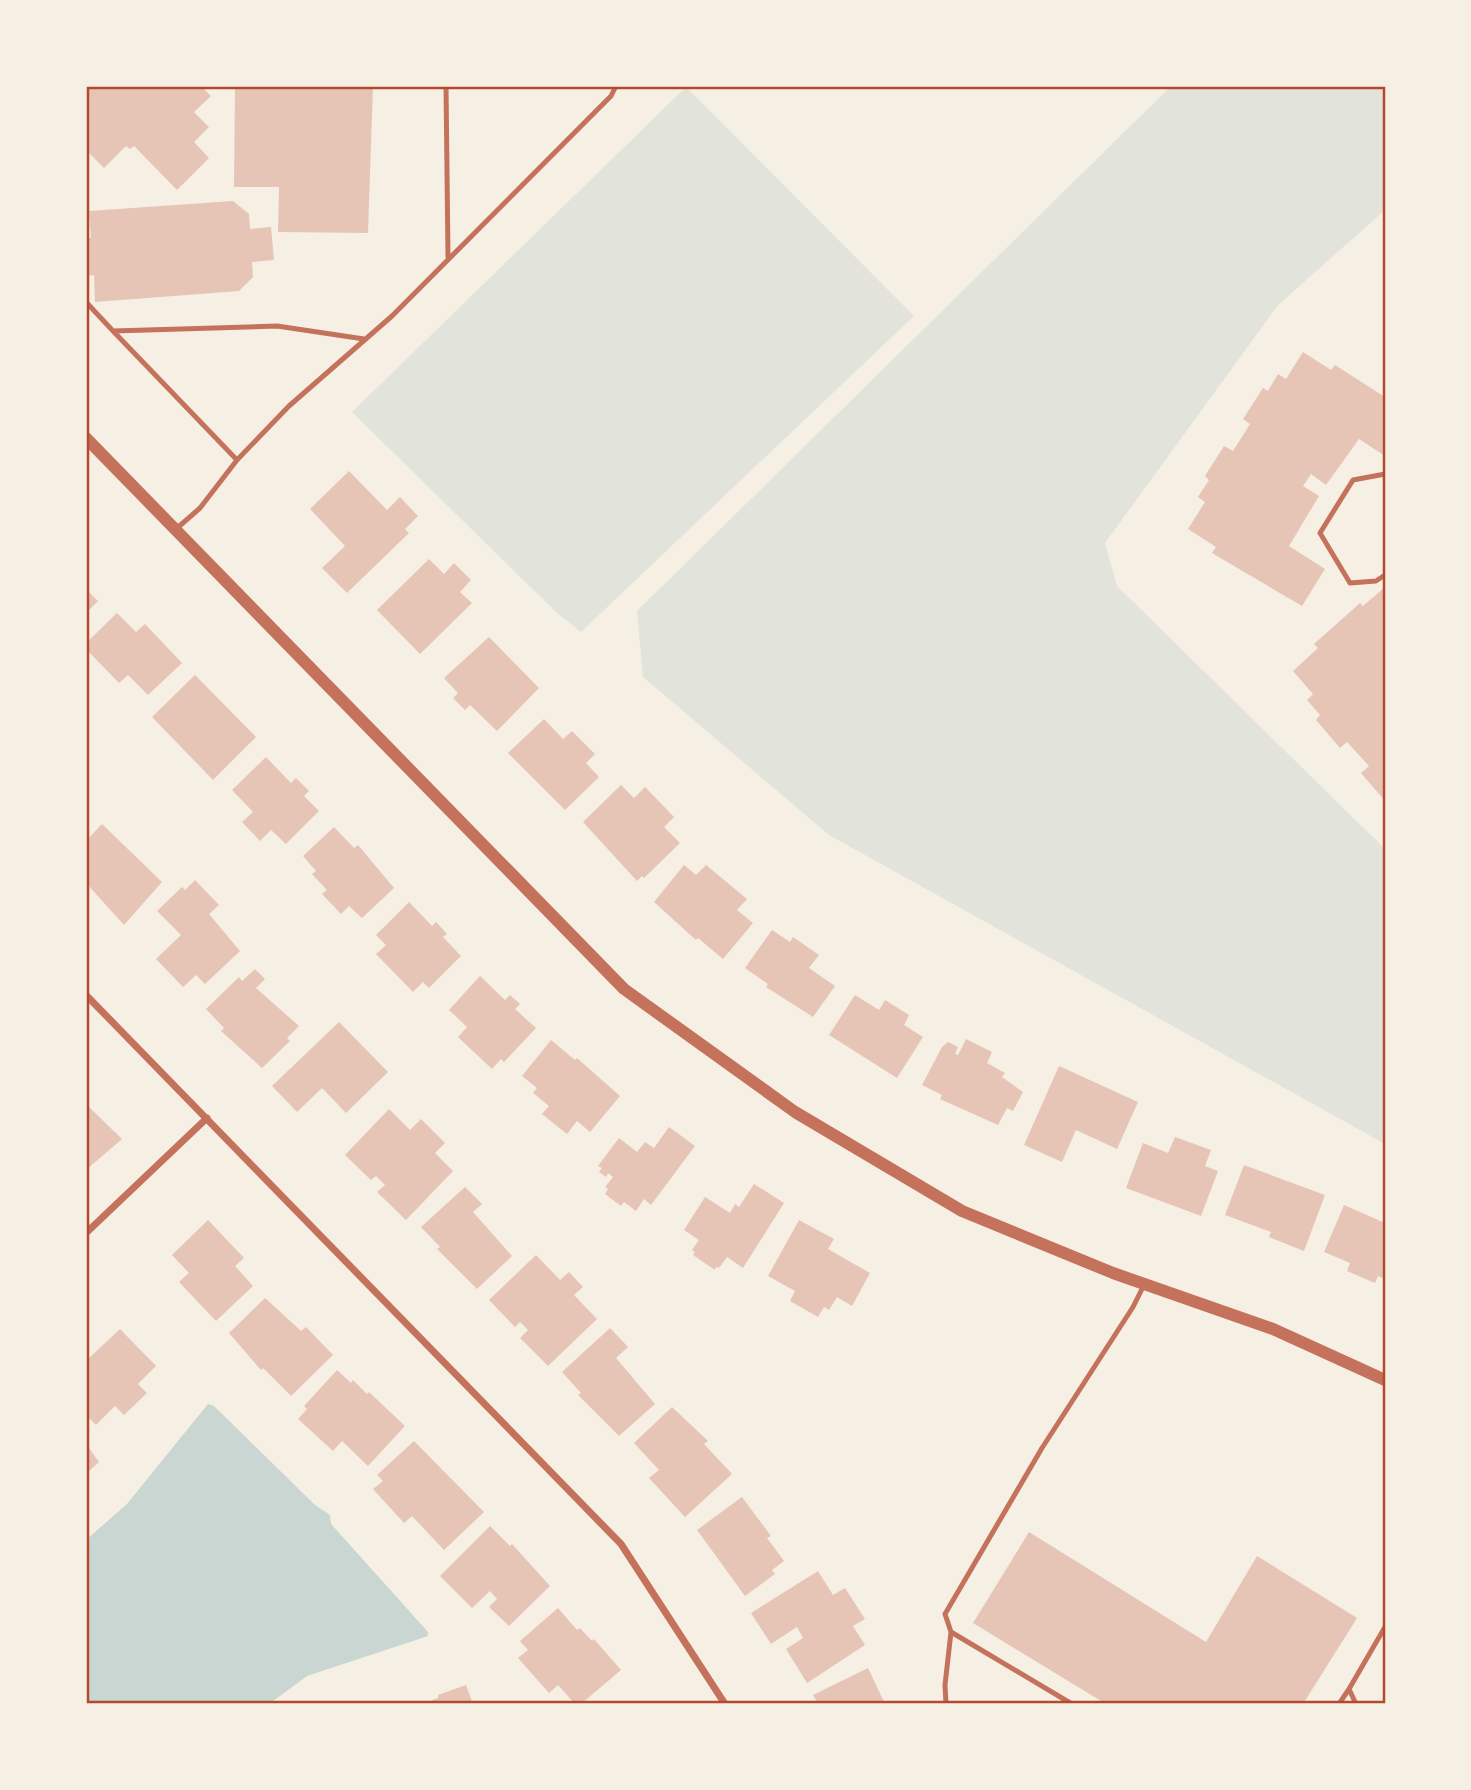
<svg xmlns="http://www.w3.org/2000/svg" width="1471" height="1790" font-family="'Exo 2',sans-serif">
  <rect width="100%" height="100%" fill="#f6efe4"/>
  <!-- green -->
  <path fill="#e2e4dc" d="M 1171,86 L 1385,86 L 1385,210 L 1278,305 L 1105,543 L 1117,586 L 1385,849 L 1385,1144 L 829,835 L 643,677 L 637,611 Z
    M 686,87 L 914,316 L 581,632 L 557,613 L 352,412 Z"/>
  <!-- water -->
  <path fill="#c9d6d2" d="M 208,1404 L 214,1406 L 315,1505 L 330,1515 L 331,1524 L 428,1632 L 428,1636 L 307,1676 L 269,1704 L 86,1704 L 86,1540 L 127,1504 Z"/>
  <!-- building -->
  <path fill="#e6c5b7" d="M 86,86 L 201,86 L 211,96 L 194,112 L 209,127 L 194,142 L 209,158 L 177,190 L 134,146 L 130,149 L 126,146 L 104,168 L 86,150 Z
    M 235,86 L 373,86 L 368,233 L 278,232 L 279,187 L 234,187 Z
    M 233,201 L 249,214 L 250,229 L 271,227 L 274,260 L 252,262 L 253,277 L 239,291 L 95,302 L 94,275 L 86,276 L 86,238 L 91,238 L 89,211 Z
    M 1303,352 L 1331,370 L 1335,365 L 1385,397 L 1385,456 L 1359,439 L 1326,485 L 1311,474 L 1303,486 L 1319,496 L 1289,546 L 1325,569 L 1302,606 L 1212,553 L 1216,547 L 1188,529 L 1205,502 L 1198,497 L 1209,480 L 1205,476 L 1224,446 L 1233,451 L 1250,424 L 1243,419 L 1263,388 L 1268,391 L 1278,374 L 1286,379 Z
    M 349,471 L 387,510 L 400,497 L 418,516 L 405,529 L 409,533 L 347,593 L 322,568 L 345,546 L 310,509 Z
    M 429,559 L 444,574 L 454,563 L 471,580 L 460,592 L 472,603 L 420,654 L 377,610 Z
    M 1385,587 L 1385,801 L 1361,773 L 1369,766 L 1347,742 L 1340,748 L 1316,720 L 1320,715 L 1307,700 L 1313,694 L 1293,671 L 1318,648 L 1314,644 L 1360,603 L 1363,606 Z
    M 86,589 L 98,601 L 86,613 Z
    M 117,613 L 136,632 L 145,624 L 182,663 L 148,695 L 128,675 L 119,683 L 86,649 L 86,643 Z
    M 489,637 L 539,688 L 497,731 L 470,705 L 465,710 L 453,698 L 458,693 L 444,678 Z
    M 195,675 L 256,737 L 213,780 L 152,717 Z
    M 544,719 L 563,739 L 572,731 L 595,754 L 586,763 L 599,777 L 565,810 L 508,753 Z
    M 266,757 L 291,783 L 296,778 L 309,791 L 304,796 L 319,811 L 286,844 L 271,830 L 260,841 L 242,822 L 253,812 L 232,790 Z
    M 621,785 L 634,798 L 645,787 L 674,817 L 664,827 L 680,843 L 644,878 L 642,876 L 637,881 L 583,822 Z
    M 102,824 L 162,882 L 124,925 L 86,883 L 86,841 Z
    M 334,827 L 354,848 L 358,845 L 394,888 L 362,918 L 349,906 L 341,914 L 322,894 L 327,890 L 312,874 L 316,871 L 303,856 Z
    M 684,865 L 696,875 L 706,865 L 747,899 L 737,910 L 753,923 L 723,959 L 698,938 L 696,940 L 654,902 Z
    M 195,880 L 219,905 L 209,914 L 240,951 L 205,984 L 196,975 L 183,987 L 156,959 L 181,935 L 157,911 L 182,887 L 185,890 Z
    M 409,902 L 432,926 L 436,922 L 447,934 L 443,937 L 461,956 L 429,988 L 423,982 L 413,992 L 376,954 L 386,945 L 376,935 Z
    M 772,930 L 790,942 L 793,937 L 819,955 L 809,968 L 835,986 L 813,1017 L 766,987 L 768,984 L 745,968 Z
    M 255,969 L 265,979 L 256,988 L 299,1026 L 287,1038 L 290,1041 L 262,1068 L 221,1031 L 224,1028 L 206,1009 L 239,977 L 242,981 Z
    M 480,976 L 505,1000 L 510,995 L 520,1004 L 515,1009 L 536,1028 L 504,1062 L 501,1059 L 492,1069 L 458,1037 L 467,1027 L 449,1010 Z
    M 855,995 L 879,1010 L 885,1000 L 909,1015 L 904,1025 L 923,1037 L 897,1078 L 829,1035 Z
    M 339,1022 L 388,1072 L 346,1113 L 322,1088 L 297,1112 L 272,1086 Z
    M 966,1039 L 992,1052 L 987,1063 L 1005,1073 L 1002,1077 L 1023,1092 L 1013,1111 L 1007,1108 L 998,1125 L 940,1099 L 942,1095 L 922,1085 L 942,1047 L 948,1042 L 958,1047 L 955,1054 L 958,1055 Z
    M 551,1040 L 575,1060 L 577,1058 L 620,1096 L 590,1132 L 577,1121 L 567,1134 L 542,1114 L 549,1106 L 533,1093 L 537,1088 L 522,1076 Z
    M 1059,1066 L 1138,1102 L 1117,1149 L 1076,1130 L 1062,1162 L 1024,1145 Z
    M 86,1104 L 122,1139 L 86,1170 Z
    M 389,1109 L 410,1130 L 421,1119 L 445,1143 L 435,1153 L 453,1171 L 406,1220 L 377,1192 L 385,1185 L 376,1176 L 371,1180 L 345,1155 Z
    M 669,1127 L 695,1146 L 651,1205 L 644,1199 L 636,1211 L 624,1202 L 621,1206 L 605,1194 L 608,1189 L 605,1187 L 613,1177 L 608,1173 L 606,1177 L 599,1172 L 602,1168 L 598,1166 L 619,1138 L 637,1152 L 645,1142 L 654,1148 Z
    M 1175,1137 L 1211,1150 L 1205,1166 L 1218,1171 L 1201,1216 L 1126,1188 L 1143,1143 L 1168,1153 Z
    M 1244,1165 L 1325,1195 L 1304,1251 L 1269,1237 L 1271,1232 L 1225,1215 Z
    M 754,1184 L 784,1203 L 743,1268 L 727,1257 L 719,1268 L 716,1267 L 715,1270 L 693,1255 L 695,1252 L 692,1250 L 699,1240 L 684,1230 L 705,1197 L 730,1213 L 735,1204 L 739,1207 Z
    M 465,1187 L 482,1204 L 473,1212 L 512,1256 L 477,1289 L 437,1249 L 440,1247 L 421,1227 Z
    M 1344,1205 L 1385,1223 L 1385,1279 L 1378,1276 L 1375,1283 L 1347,1271 L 1350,1263 L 1324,1252 Z
    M 208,1220 L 244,1258 L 235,1266 L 253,1286 L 216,1321 L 179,1282 L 189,1273 L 172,1255 Z
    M 799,1220 L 834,1239 L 828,1249 L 870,1273 L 852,1306 L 837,1297 L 829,1310 L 824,1307 L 818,1317 L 790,1301 L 795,1291 L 768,1276 Z
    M 536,1255 L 560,1280 L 569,1272 L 583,1287 L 574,1295 L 597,1319 L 548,1366 L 520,1338 L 528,1330 L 520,1322 L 515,1327 L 489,1300 Z
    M 265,1298 L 301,1331 L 306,1327 L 333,1355 L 291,1396 L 263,1368 L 261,1370 L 229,1333 Z
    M 610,1328 L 628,1347 L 616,1358 L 655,1404 L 619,1436 L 578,1395 L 581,1393 L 562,1372 Z
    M 120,1329 L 156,1366 L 138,1384 L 147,1393 L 124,1415 L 115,1406 L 96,1425 L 86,1415 L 86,1357 L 88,1359 Z
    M 337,1370 L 351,1383 L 353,1380 L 367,1394 L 369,1392 L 405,1426 L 368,1466 L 342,1441 L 333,1451 L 298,1419 L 307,1409 L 304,1406 Z
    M 672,1407 L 708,1441 L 704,1444 L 732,1474 L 685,1517 L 649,1478 L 659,1470 L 634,1443 Z
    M 414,1441 L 484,1512 L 444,1550 L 412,1516 L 404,1523 L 373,1489 L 383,1481 L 377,1475 Z
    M 86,1444 L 99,1462 L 86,1474 Z
    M 742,1497 L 771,1536 L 767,1538 L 784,1561 L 772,1570 L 775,1574 L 745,1596 L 697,1530 Z
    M 490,1526 L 510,1546 L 512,1544 L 550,1586 L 509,1626 L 489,1607 L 497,1599 L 490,1591 L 472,1608 L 440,1576 Z
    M 1029,1532 L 1206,1642 L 1257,1556 L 1357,1618 L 1303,1704 L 1106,1704 L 973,1623 Z
    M 818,1571 L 833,1595 L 845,1588 L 865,1619 L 853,1626 L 865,1645 L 807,1683 L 786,1649 L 803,1638 L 797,1627 L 771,1644 L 751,1613 Z
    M 558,1608 L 577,1630 L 580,1628 L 592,1641 L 594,1639 L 621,1670 L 581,1704 L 575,1704 L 558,1685 L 549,1693 L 518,1658 L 528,1650 L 520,1641 Z
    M 868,1668 L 885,1704 L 818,1704 L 813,1695 Z
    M 466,1685 L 473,1704 L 423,1704 L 438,1698 L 438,1695 Z"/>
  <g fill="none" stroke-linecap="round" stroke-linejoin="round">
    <!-- service -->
    <path stroke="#c5725c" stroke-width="5" d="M 446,86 L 448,257
      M 86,302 L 113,331 L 277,326 L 364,339
      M 113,331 L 237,460
      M 1385,474 L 1353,480 L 1320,533 L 1350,583 L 1376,581 L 1385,575
      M 176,529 L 200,508 L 237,460 L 289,406 L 392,316 L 611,96 L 616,86
      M 946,1704 L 945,1685 L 951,1632
      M 1072,1704 L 951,1632 L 945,1614 L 1042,1448 L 1133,1307 L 1144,1285
      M 1339,1704 L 1349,1689
      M 1356,1704 L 1349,1689 L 1385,1627"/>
    <!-- minor -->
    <path stroke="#c5725c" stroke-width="7" d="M 86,995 L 621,1544 L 725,1704
      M 86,1233 L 207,1118"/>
    <!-- tertiary -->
    <path stroke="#c5725c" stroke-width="12" d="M 86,438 L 624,989 L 795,1112 L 962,1211 L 1113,1273 L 1273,1329 L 1385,1380"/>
  </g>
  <!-- border -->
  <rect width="1471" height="1790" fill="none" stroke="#f6efe4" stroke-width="175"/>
  <rect x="88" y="88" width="1296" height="1614" fill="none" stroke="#b5482f" stroke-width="2.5"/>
</svg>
